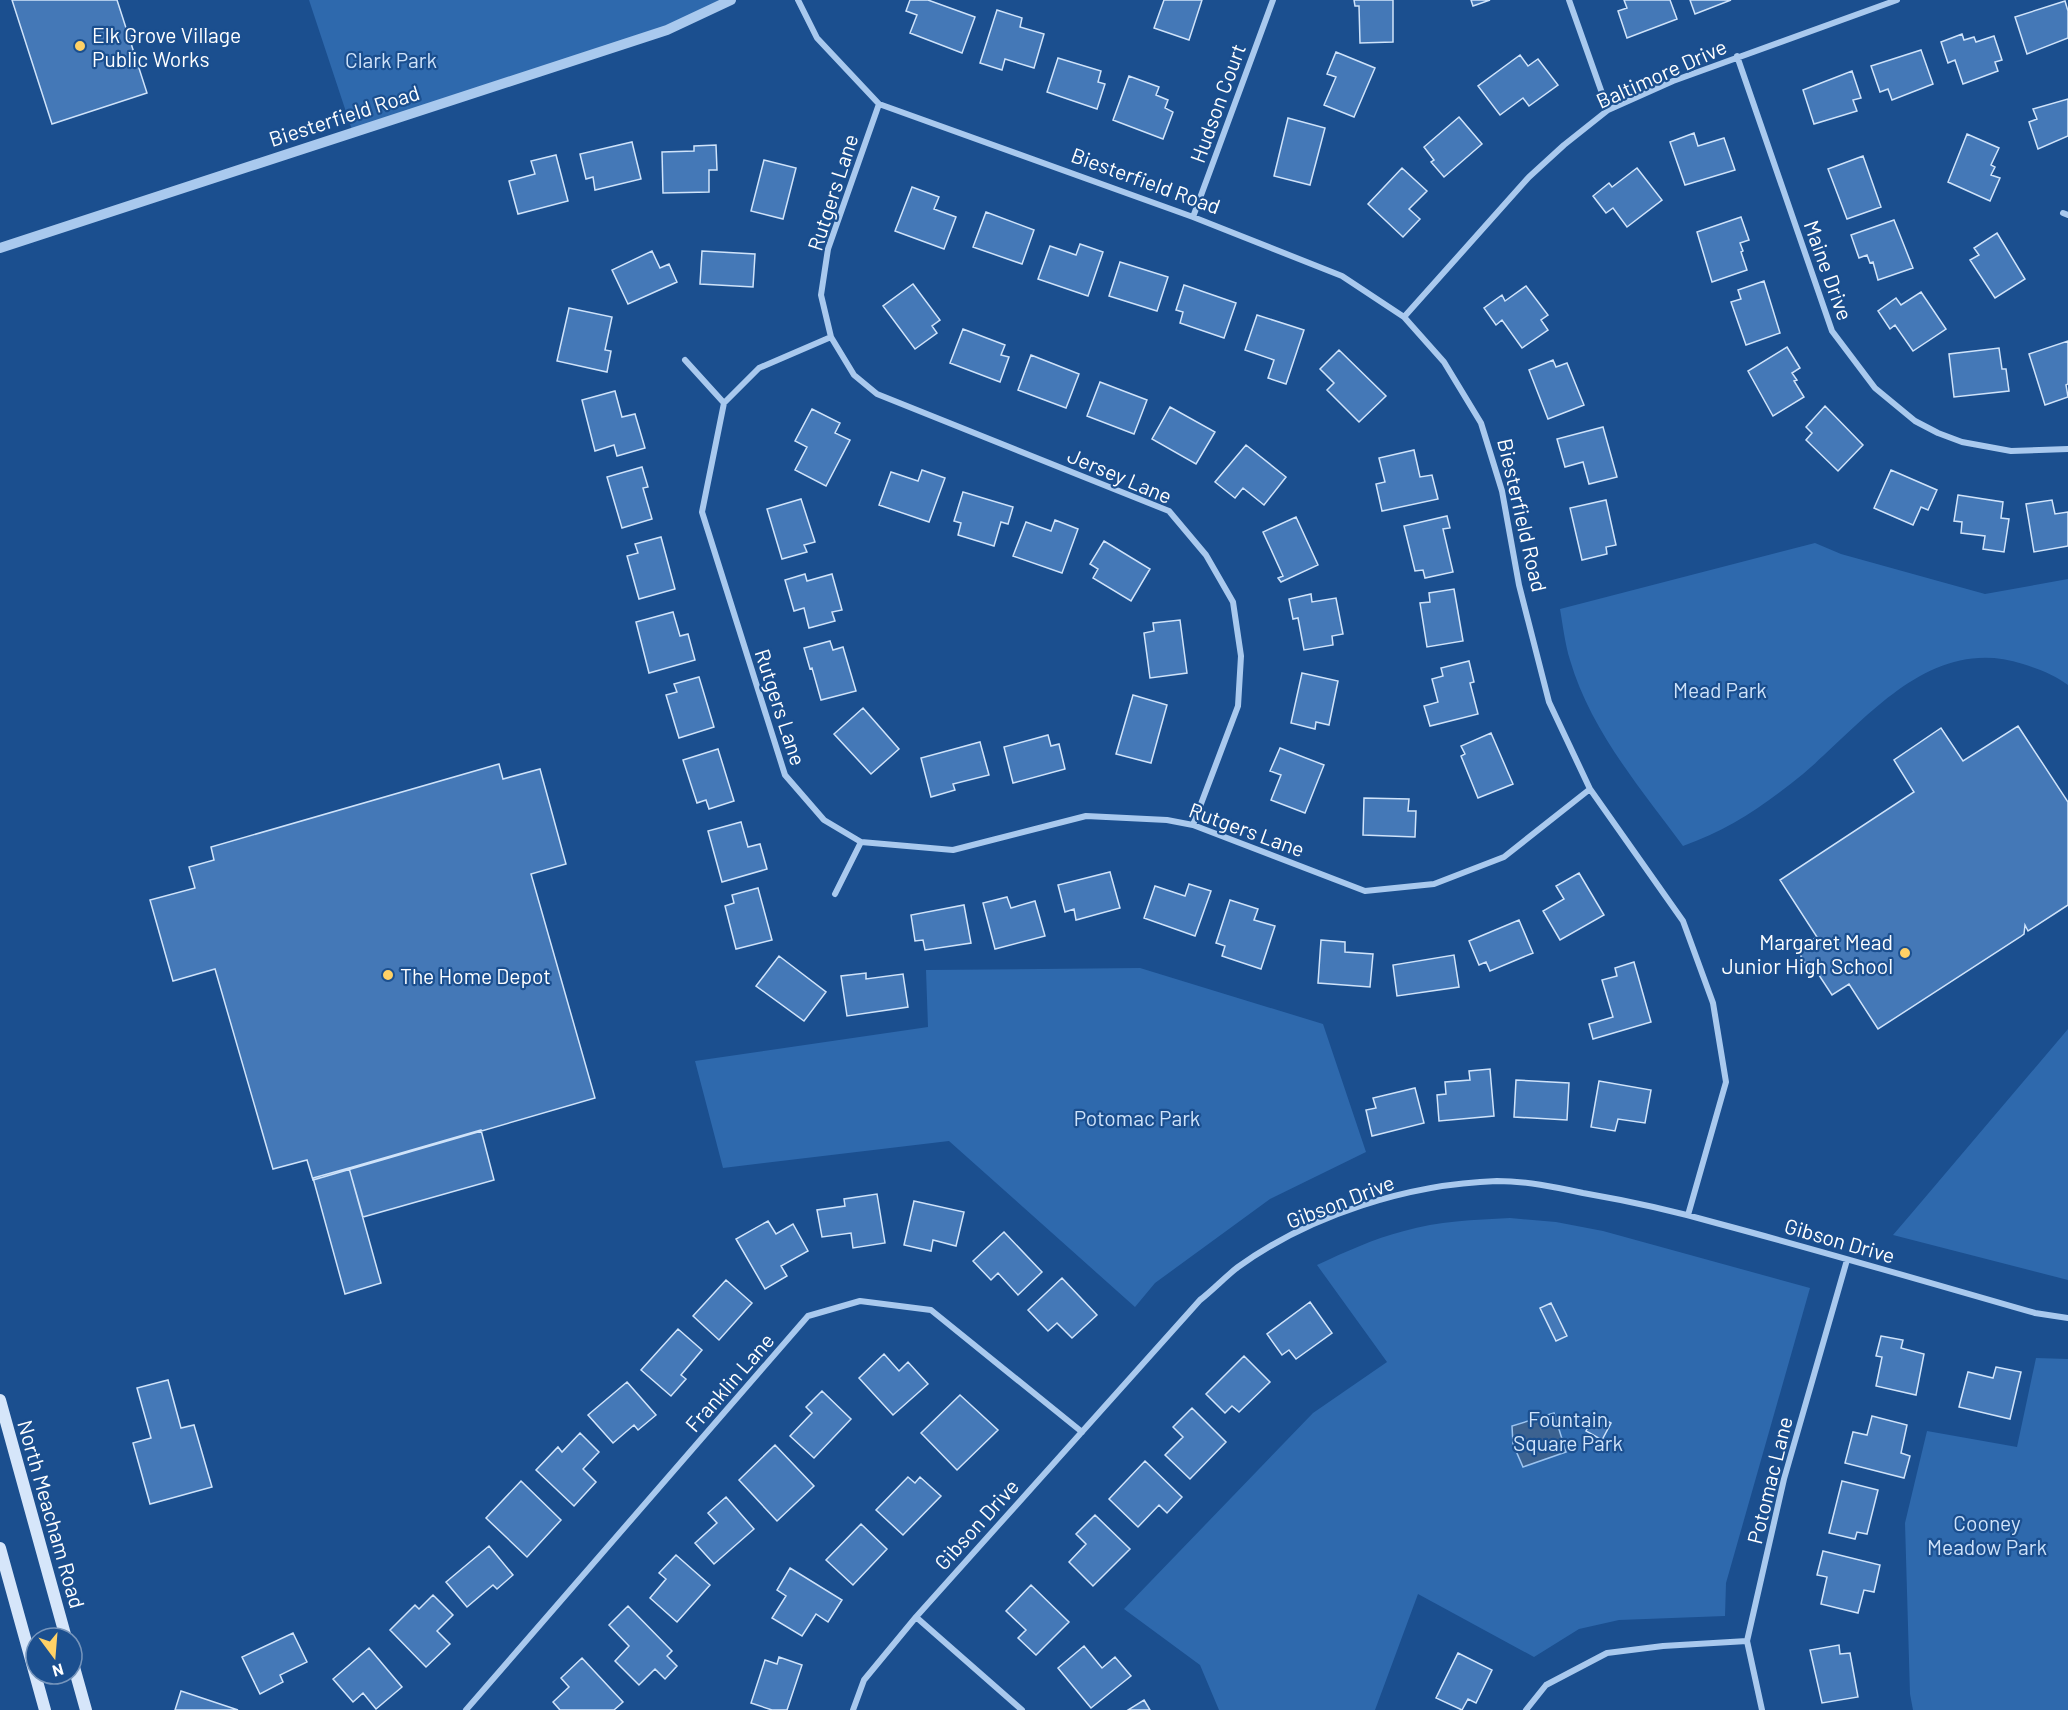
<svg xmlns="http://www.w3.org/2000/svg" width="2068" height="1710" font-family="Barlow,sans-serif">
  <rect width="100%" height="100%" fill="#1b4f8f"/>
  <!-- green -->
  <path fill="#2e69ad" d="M 309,0 L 731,0 L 667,30 L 353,133 Z
    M 1815,543 L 1841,554 L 1985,594 L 2068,579 L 2068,685 C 2055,675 2039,669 2023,664 C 1929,634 1866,721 1803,774 C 1765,805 1729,830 1683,846 C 1640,788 1590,729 1570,660 C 1565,644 1563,626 1560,609 Z
    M 1140,968 L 1323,1024 L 1366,1152 L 1270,1199 L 1155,1283 L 1135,1307 L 949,1141 L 723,1168 L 695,1061 L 928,1027 L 926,970 Z
    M 2068,1029 L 2068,1280 L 1893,1235 L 1911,1214 Z
    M 1510,1218 L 1556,1222 L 1603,1231 L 1810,1288 L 1726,1583 L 1725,1616 L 1619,1620 L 1579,1629 L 1534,1657 L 1418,1594 L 1375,1710 L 1219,1710 L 1200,1665 L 1124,1609 L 1313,1413 L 1387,1362 L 1317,1265 C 1345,1252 1373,1239 1404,1231 C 1438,1221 1474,1220 1510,1218 Z
    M 2036,1358 L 2068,1359 L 2068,1710 L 1913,1710 L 1910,1694 L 1905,1523 L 1927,1431 L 2017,1447 Z"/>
  <!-- water -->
  <path fill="#3c6290" stroke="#9cc4f0" stroke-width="1.5" d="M 1554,1413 L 1566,1452 L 1523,1467 L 1513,1444 L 1512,1426 Z"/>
  <!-- building -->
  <path fill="#4478b7" stroke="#cfe3fa" stroke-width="1.5" d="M 12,0 L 117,0 L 147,93 L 52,124 Z
    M 910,0 L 928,0 L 975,17 L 962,53 L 910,33 L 917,15 L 906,11 Z
    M 1164,0 L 1202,0 L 1189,40 L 1154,28 Z
    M 1354,0 L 1393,0 L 1393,42 L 1360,43 L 1359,6 L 1355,6 Z
    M 1471,0 L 1490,0 L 1473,6 Z
    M 1624,0 L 1670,0 L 1677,19 L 1627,38 L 1618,11 L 1627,8 Z
    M 1690,0 L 1731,0 L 1695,14 Z
    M 2065,1 L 2068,11 L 2068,38 L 2027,54 L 2015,17 Z
    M 997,10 L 1022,18 L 1020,27 L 1044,34 L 1034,68 L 1005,59 L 1002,70 L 980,63 Z
    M 1962,34 L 1964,40 L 1974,37 L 1976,42 L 1994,36 L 2002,60 L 1995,62 L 1998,71 L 1963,84 L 1955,60 L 1948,63 L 1941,42 Z
    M 1921,50 L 1933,84 L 1892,100 L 1888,89 L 1880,92 L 1871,66 Z
    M 1336,52 L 1375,68 L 1354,117 L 1324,105 L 1336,77 L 1327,74 Z
    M 1520,55 L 1528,66 L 1538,59 L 1558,85 L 1529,106 L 1523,98 L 1500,115 L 1478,86 Z
    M 1058,58 L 1101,71 L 1098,82 L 1105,84 L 1097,109 L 1047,92 Z
    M 1852,71 L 1861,98 L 1853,100 L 1857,111 L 1814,124 L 1803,90 Z
    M 1129,76 L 1159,87 L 1156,95 L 1168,100 L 1165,108 L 1173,112 L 1163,139 L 1113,120 Z
    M 2068,99 L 2068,136 L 2038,149 L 2029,122 L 2037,119 L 2033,109 Z
    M 1459,117 L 1482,144 L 1444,177 L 1431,162 L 1434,160 L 1424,147 Z
    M 1288,118 L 1325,128 L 1310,185 L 1274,176 Z
    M 1694,133 L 1698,146 L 1724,138 L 1735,170 L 1685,185 L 1670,142 Z
    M 1967,134 L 1999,148 L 1991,165 L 1995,167 L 1991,175 L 2000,178 L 1990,201 L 1948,182 Z
    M 632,142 L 641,179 L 595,190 L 593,177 L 586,179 L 580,154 Z
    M 716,145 L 717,170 L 709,170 L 709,192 L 663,193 L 662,152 L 694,151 L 694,146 Z
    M 556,155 L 568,201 L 518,214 L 509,181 L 535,174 L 531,161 Z
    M 1863,156 L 1881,207 L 1847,219 L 1828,169 Z
    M 764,160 L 796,168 L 783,219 L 751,211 Z
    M 1402,168 L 1427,191 L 1409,209 L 1420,219 L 1403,237 L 1368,204 Z
    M 1637,168 L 1662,200 L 1627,227 L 1613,208 L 1606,213 L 1593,196 L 1609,183 L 1612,187 Z
    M 912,187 L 939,197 L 934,209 L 956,217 L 944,249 L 895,231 Z
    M 986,212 L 1034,230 L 1022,264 L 973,247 Z
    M 1741,217 L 1749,240 L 1740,243 L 1743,251 L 1741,252 L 1747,270 L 1712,282 L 1697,232 Z
    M 1894,220 L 1913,268 L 1878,280 L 1873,262 L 1870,263 L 1867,255 L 1859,258 L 1851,235 Z
    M 1997,233 L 2025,279 L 1995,298 L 1970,260 L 1979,255 L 1974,248 Z
    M 1080,244 L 1103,252 L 1088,296 L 1038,279 L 1050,246 L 1076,255 Z
    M 652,251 L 660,268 L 669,264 L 677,282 L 628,304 L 612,270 Z
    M 702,251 L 755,254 L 753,287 L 700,284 Z
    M 1120,262 L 1168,277 L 1157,311 L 1109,296 Z
    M 1764,281 L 1780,333 L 1746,345 L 1731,302 L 1741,299 L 1738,290 Z
    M 913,284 L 940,320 L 932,326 L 937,333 L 915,349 L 883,306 Z
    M 1184,285 L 1236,303 L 1224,338 L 1180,323 L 1183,312 L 1176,310 Z
    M 1526,286 L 1548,315 L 1541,320 L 1548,330 L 1522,348 L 1502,320 L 1496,325 L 1484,308 L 1502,295 L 1505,301 Z
    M 1921,292 L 1946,329 L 1913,351 L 1895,325 L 1890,329 L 1878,311 L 1896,298 L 1901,305 Z
    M 569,308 L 612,317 L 605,350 L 611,351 L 607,372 L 557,361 Z
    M 1257,315 L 1304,330 L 1286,384 L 1268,378 L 1274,360 L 1245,350 Z
    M 963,329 L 1005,345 L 1001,355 L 1009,357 L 1000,382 L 950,363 Z
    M 2068,341 L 2068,384 L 2066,385 L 2068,397 L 2045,405 L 2029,354 Z
    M 1787,347 L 1800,368 L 1792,373 L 1797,380 L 1794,381 L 1804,397 L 1773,416 L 1748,371 Z
    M 1999,348 L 2002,369 L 2006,369 L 2009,391 L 1954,397 L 1949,354 Z
    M 1339,350 L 1386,396 L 1359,422 L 1327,390 L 1334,383 L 1320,369 Z
    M 1031,355 L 1079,374 L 1066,408 L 1018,390 Z
    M 1553,360 L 1556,367 L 1567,363 L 1584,405 L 1548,419 L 1529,370 Z
    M 1100,382 L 1147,400 L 1134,434 L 1087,416 Z
    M 615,391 L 622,417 L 635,414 L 645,448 L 617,456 L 614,445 L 595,451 L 582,400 Z
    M 1825,406 L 1863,445 L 1838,471 L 1806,440 L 1812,433 L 1806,427 Z
    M 1170,407 L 1215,432 L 1196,464 L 1152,439 Z
    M 812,409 L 840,423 L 835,433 L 850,440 L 826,486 L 795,470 L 807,447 L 795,441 Z
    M 1603,427 L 1617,477 L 1589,484 L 1583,462 L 1565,467 L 1557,439 Z
    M 1246,445 L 1286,477 L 1264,505 L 1243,488 L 1235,498 L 1215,482 Z
    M 1414,450 L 1420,477 L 1432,475 L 1438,499 L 1382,511 L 1376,484 L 1385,482 L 1379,458 Z
    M 642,467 L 648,487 L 643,488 L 652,519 L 622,528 L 607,477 Z
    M 922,470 L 945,478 L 929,522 L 879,505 L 891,472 L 918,481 Z
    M 1891,470 L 1937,490 L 1928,510 L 1921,507 L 1913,525 L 1874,508 Z
    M 963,492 L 1013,507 L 1008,524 L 1001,522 L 994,546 L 958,535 L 961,523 L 954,521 Z
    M 1958,495 L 2003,502 L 2001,518 L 2009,519 L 2004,552 L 1983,549 L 1985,536 L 1961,533 L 1962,522 L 1954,521 Z
    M 801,499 L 815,542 L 804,545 L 807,552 L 782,559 L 767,509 Z
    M 1606,500 L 1616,545 L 1606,547 L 1607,554 L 1582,560 L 1570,508 Z
    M 2052,500 L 2055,514 L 2068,512 L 2068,546 L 2034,552 L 2026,504 Z
    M 1447,516 L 1450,528 L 1443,529 L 1453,572 L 1425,578 L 1423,570 L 1415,571 L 1404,526 Z
    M 1296,517 L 1318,565 L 1281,582 L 1278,578 L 1283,576 L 1263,532 Z
    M 1055,520 L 1078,529 L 1062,573 L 1013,556 L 1026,522 L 1051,531 Z
    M 661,537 L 675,589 L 639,599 L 627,556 L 638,553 L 635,544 Z
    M 1104,541 L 1150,569 L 1131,601 L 1093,578 L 1098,569 L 1090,564 Z
    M 805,574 L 807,581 L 832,574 L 842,610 L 832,612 L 835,621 L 809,628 L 804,608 L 794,611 L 785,580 Z
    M 1454,589 L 1463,641 L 1427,647 L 1420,603 L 1430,602 L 1429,593 Z
    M 1311,594 L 1312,602 L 1336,598 L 1343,634 L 1332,636 L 1333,645 L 1304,650 L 1298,618 L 1293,619 L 1289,599 Z
    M 673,612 L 680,636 L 688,634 L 695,660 L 649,673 L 636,622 Z
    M 1180,620 L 1187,673 L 1150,678 L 1144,633 L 1154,631 L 1153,623 Z
    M 830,641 L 833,650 L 843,647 L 856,691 L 821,700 L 812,668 L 810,669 L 804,648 Z
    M 1469,661 L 1474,682 L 1470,683 L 1478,714 L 1430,726 L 1424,706 L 1438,702 L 1432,679 L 1443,676 L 1441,668 Z
    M 1302,673 L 1338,681 L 1329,725 L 1316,722 L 1315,729 L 1291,723 Z
    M 699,677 L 714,727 L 679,738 L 666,695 L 677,692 L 674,684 Z
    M 1133,695 L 1167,705 L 1151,763 L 1116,754 Z
    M 863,708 L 899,749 L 871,774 L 834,734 Z
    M 2018,726 L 2068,802 L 2068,905 L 2028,931 L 2025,925 L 2024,934 L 2020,937 L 1878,1029 L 1849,984 L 1832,995 L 1815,969 L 1811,972 L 1797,950 L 1817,937 L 1780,880 L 1914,792 L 1894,760 L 1941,728 L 1963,761 Z
    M 1491,733 L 1513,784 L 1478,798 L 1461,756 L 1465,754 L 1461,746 Z
    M 1048,735 L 1051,746 L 1059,744 L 1065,769 L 1013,783 L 1004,747 Z
    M 980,742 L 989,775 L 953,784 L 955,790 L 931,797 L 921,758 Z
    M 1280,748 L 1324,765 L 1305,813 L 1271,800 L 1281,775 L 1270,771 Z
    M 718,749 L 734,801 L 709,809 L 706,800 L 697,803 L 683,760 Z
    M 499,764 L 503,779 L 540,769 L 566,864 L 531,874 L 595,1098 L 313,1180 L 307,1160 L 273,1169 L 215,969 L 173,981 L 150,900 L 195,888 L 189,867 L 214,860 L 211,847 Z
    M 1364,798 L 1409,799 L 1408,811 L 1416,811 L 1415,837 L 1363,835 Z
    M 741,822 L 748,847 L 760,844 L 767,869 L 722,882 L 708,831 Z
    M 1110,872 L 1120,908 L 1076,920 L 1074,909 L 1065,912 L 1058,885 Z
    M 1579,873 L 1604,915 L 1560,940 L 1543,911 L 1564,899 L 1556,886 Z
    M 1189,884 L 1211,891 L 1195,936 L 1144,918 L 1155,886 L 1185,896 Z
    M 758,888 L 772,940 L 736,949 L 725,906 L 734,903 L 732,895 Z
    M 1007,897 L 1011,908 L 1035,901 L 1045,936 L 995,949 L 983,903 Z
    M 1230,900 L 1258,909 L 1254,920 L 1275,926 L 1261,969 L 1222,956 L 1225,946 L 1216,943 Z
    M 964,905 L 971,943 L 925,950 L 923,940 L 915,941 L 911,915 Z
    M 1519,920 L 1533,953 L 1490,971 L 1486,962 L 1479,965 L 1469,941 Z
    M 1321,940 L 1345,942 L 1345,952 L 1373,954 L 1370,987 L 1318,983 Z
    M 1454,955 L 1459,987 L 1397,996 L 1393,965 Z
    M 779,956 L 826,992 L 804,1021 L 756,986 Z
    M 1634,962 L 1651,1022 L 1593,1039 L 1589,1024 L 1613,1017 L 1602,980 L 1617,976 L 1615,968 Z
    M 866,973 L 866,979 L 903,974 L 908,1007 L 847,1016 L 841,976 Z
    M 1490,1069 L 1494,1116 L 1439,1121 L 1437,1095 L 1446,1094 L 1445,1082 L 1470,1080 L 1469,1071 Z
    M 1516,1080 L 1569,1083 L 1567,1120 L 1514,1117 Z
    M 1599,1081 L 1651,1090 L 1645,1123 L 1618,1119 L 1615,1131 L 1591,1127 Z
    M 1415,1088 L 1424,1123 L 1372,1136 L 1366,1110 L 1376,1108 L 1373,1098 Z
    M 481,1130 L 494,1180 L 363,1217 L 349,1168 Z
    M 349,1168 L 381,1283 L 345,1294 L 313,1178 Z
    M 877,1194 L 885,1243 L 853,1248 L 851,1233 L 822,1237 L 817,1210 L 845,1206 L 844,1199 Z
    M 914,1201 L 964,1212 L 956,1246 L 933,1240 L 931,1251 L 904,1245 Z
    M 768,1221 L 776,1234 L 793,1224 L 808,1251 L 781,1266 L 787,1276 L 765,1289 L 736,1239 Z
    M 1004,1232 L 1042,1272 L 1018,1295 L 998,1273 L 991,1280 L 973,1261 Z
    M 1062,1278 L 1097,1315 L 1072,1338 L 1057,1323 L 1048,1331 L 1028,1310 Z
    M 726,1280 L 752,1303 L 719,1340 L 693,1316 Z
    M 1310,1302 L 1332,1333 L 1296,1359 L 1289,1350 L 1282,1355 L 1267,1334 Z
    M 1551,1303 L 1567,1336 L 1556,1341 L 1540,1308 Z
    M 678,1329 L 702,1350 L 681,1375 L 686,1379 L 671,1396 L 641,1370 Z
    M 1881,1336 L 1903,1340 L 1901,1348 L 1924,1354 L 1916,1395 L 1876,1386 L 1882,1357 L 1876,1356 Z
    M 884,1354 L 899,1371 L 908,1362 L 928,1384 L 893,1415 L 859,1378 Z
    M 1244,1356 L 1270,1382 L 1239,1412 L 1232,1406 L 1225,1413 L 1206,1394 Z
    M 1996,1367 L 2021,1372 L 2010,1419 L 1959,1407 L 1968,1372 L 1993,1378 Z
    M 168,1380 L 181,1428 L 194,1425 L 212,1487 L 150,1504 L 133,1443 L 151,1438 L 137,1388 Z
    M 627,1382 L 656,1415 L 638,1430 L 634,1425 L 613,1443 L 588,1415 Z
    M 822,1391 L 851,1419 L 814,1458 L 790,1436 L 812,1413 L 806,1407 Z
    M 960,1395 L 998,1430 L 957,1470 L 921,1433 Z
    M 1192,1408 L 1226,1442 L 1190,1479 L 1165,1455 L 1183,1437 L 1173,1427 Z
    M 1595,1414 L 1611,1423 L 1602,1440 L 1586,1431 Z
    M 1872,1416 L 1907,1425 L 1901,1453 L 1910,1456 L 1904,1478 L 1845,1463 L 1853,1432 L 1867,1435 Z
    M 580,1433 L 599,1452 L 583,1469 L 596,1482 L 574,1506 L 536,1470 L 558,1447 L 562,1452 Z
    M 775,1445 L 814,1486 L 777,1521 L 739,1480 Z
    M 1145,1461 L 1182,1497 L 1167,1513 L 1159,1505 L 1138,1527 L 1109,1499 Z
    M 908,1477 L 915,1483 L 920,1477 L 941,1496 L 903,1535 L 876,1510 Z
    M 521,1481 L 561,1520 L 527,1557 L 486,1518 Z
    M 1842,1481 L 1878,1490 L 1867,1534 L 1857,1532 L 1855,1539 L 1829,1533 Z
    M 726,1497 L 754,1529 L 714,1564 L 695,1543 L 717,1523 L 708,1513 Z
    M 1095,1515 L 1130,1549 L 1093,1586 L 1069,1562 L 1086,1544 L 1076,1534 Z
    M 861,1524 L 887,1549 L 853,1585 L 826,1560 Z
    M 489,1546 L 513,1575 L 497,1589 L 493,1585 L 467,1607 L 446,1582 Z
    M 1823,1551 L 1880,1565 L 1874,1592 L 1864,1590 L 1858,1613 L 1821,1604 L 1827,1577 L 1817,1575 Z
    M 676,1555 L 710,1585 L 677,1622 L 650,1598 L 666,1579 L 659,1573 Z
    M 790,1568 L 842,1600 L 828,1622 L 816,1614 L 802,1636 L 772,1618 L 786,1596 L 777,1590 Z
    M 1031,1585 L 1069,1622 L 1036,1655 L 1018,1638 L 1026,1630 L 1006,1611 Z
    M 433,1595 L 453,1615 L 437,1631 L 450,1644 L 426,1667 L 390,1630 L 415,1605 L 419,1609 Z
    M 628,1606 L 672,1651 L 667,1656 L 677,1666 L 665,1679 L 655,1669 L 639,1685 L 615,1661 L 629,1646 L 609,1625 Z
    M 293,1633 L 307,1662 L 280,1675 L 283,1682 L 260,1694 L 242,1657 Z
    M 1839,1645 L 1840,1654 L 1850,1653 L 1858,1697 L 1822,1703 L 1810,1650 Z
    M 1084,1646 L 1102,1668 L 1115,1657 L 1131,1676 L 1091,1708 L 1058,1668 Z
    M 369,1648 L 402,1687 L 376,1709 L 363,1693 L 353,1702 L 333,1679 Z
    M 1458,1653 L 1492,1670 L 1476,1703 L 1468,1699 L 1462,1710 L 1436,1698 Z
    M 779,1657 L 802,1665 L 787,1710 L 772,1710 L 751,1703 L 765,1660 L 777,1664 Z
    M 582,1658 L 623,1702 L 614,1710 L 560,1710 L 553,1702 L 569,1687 L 561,1678 Z
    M 181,1691 L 238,1710 L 175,1710 Z
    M 1144,1700 L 1150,1710 L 1128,1710 Z"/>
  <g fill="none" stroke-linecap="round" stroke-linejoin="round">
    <!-- minor -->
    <path stroke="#a9c9ee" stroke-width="6" d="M 798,0 L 817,38 L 879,104 L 1193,217 L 1342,276 L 1404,317 L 1444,362 L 1481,423 L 1502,491 L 1519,585 L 1549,702 L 1590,789 L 1683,921 L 1713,1003 L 1726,1082 L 1688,1215
      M 1569,0 L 1608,110
      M 1737,56 L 1832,331 L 1875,388 L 1915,421 L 1938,433 L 1962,442 L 2011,451 L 2068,449
      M 879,104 L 828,249 L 821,295 L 831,337 L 759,368 L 724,403 L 702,512 L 785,775 L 824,820 L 861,842 L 953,850 L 1086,816 L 1167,820 L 1193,825 L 1365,891 L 1434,884 L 1504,857 L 1590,789
      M 2063,213 L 2068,215
      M 1193,217 L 1273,0
      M 1404,317 L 1529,177 L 1564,145 L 1608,110 L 1673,81 L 1897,0
      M 831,337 L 854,375 L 877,394 L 1169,511 L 1206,555 L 1233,602 L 1241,656 L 1238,706 L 1193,825
      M 685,360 L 724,403
      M 835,894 L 861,842
      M 916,1617 L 1022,1710
      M 466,1710 L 808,1316 L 860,1301 L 931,1310 L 1082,1432
      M 853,1710 L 864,1680 L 916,1617 L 1200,1300 C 1213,1290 1225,1277 1238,1267 C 1310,1215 1408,1184 1497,1181 C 1526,1181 1555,1187 1583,1193 C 1629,1201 1675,1211 1720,1224 C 1825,1252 1930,1283 2035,1313 L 2068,1318
      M 1526,1710 L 1546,1685 L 1607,1653 L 1663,1646 L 1747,1641
      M 1762,1710 L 1747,1641 L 1784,1479 L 1847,1260"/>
    <!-- tertiary -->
    <path stroke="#a9c9ee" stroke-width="10" d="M 0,248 L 667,30 L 731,0"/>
    <!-- secondary -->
    <path stroke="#d6e6fa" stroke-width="12" d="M 0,1400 L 66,1638
      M 0,1548 L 45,1710
      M 72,1660 L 86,1710"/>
  </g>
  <!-- markers -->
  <g fill="#ffd166" stroke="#1b4f8f" stroke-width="2">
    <circle cx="80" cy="46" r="6"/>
    <circle cx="1905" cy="953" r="6"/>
    <circle cx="388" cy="975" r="6"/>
  </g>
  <g text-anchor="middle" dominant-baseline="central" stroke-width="4.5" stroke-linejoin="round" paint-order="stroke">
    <!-- poi labels -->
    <g font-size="21" fill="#fff" stroke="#1b4f8f" text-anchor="start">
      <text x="92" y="34">Elk Grove Village<tspan x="92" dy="24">Public Works</tspan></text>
      <text x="1893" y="941" text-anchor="end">Margaret Mead<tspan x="1893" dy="24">Junior High School</tspan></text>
      <text x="400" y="975">The Home Depot</text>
    </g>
    <!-- park labels -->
    <g font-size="21" fill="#cfe3fa" stroke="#1b4f8f">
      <text x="391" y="59">Clark Park</text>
      <text x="1720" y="689">Mead Park</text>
      <text x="1137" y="1117">Potomac Park</text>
      <text x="1568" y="1418">Fountain<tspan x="1568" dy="24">Square Park</tspan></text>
      <text x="1987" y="1522">Cooney<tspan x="1987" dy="24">Meadow Park</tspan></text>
    </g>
    <!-- street labels -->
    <g font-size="21" fill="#fff" stroke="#1b4f8f">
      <text transform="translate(1661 73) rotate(-24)">Baltimore Drive</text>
      <text transform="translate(1217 103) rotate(-70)">Hudson Court</text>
      <text transform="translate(344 115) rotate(-18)">Biesterfield Road</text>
      <text transform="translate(1146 180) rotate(20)">Biesterfield Road</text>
      <text transform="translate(832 192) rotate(-72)">Rutgers Lane</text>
      <text transform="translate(1829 270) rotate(70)">Maine Drive</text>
      <text transform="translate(1120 475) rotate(23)">Jersey Lane</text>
      <text transform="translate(1523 515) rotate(77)">Biesterfield Road</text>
      <text transform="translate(781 707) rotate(72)">Rutgers Lane</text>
      <text transform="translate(1247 829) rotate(20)">Rutgers Lane</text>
      <text transform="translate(1340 1201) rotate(-21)">Gibson Drive</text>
      <text transform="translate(1840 1240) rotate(16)">Gibson Drive</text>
      <text transform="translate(729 1382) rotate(-49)">Franklin Lane</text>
      <text transform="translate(1769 1480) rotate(-76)">Potomac Lane</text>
      <text transform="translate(52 1514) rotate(74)">North Meacham Road</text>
      <text transform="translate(976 1524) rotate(-48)">Gibson Drive</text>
    </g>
  </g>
  <!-- north arrow -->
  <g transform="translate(54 1656) rotate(164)"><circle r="28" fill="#1b4f8f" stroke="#7695bc" stroke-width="1.5"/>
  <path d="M0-4.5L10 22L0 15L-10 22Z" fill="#ffd166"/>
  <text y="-9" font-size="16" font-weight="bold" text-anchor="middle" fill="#ffffff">N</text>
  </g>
</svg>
